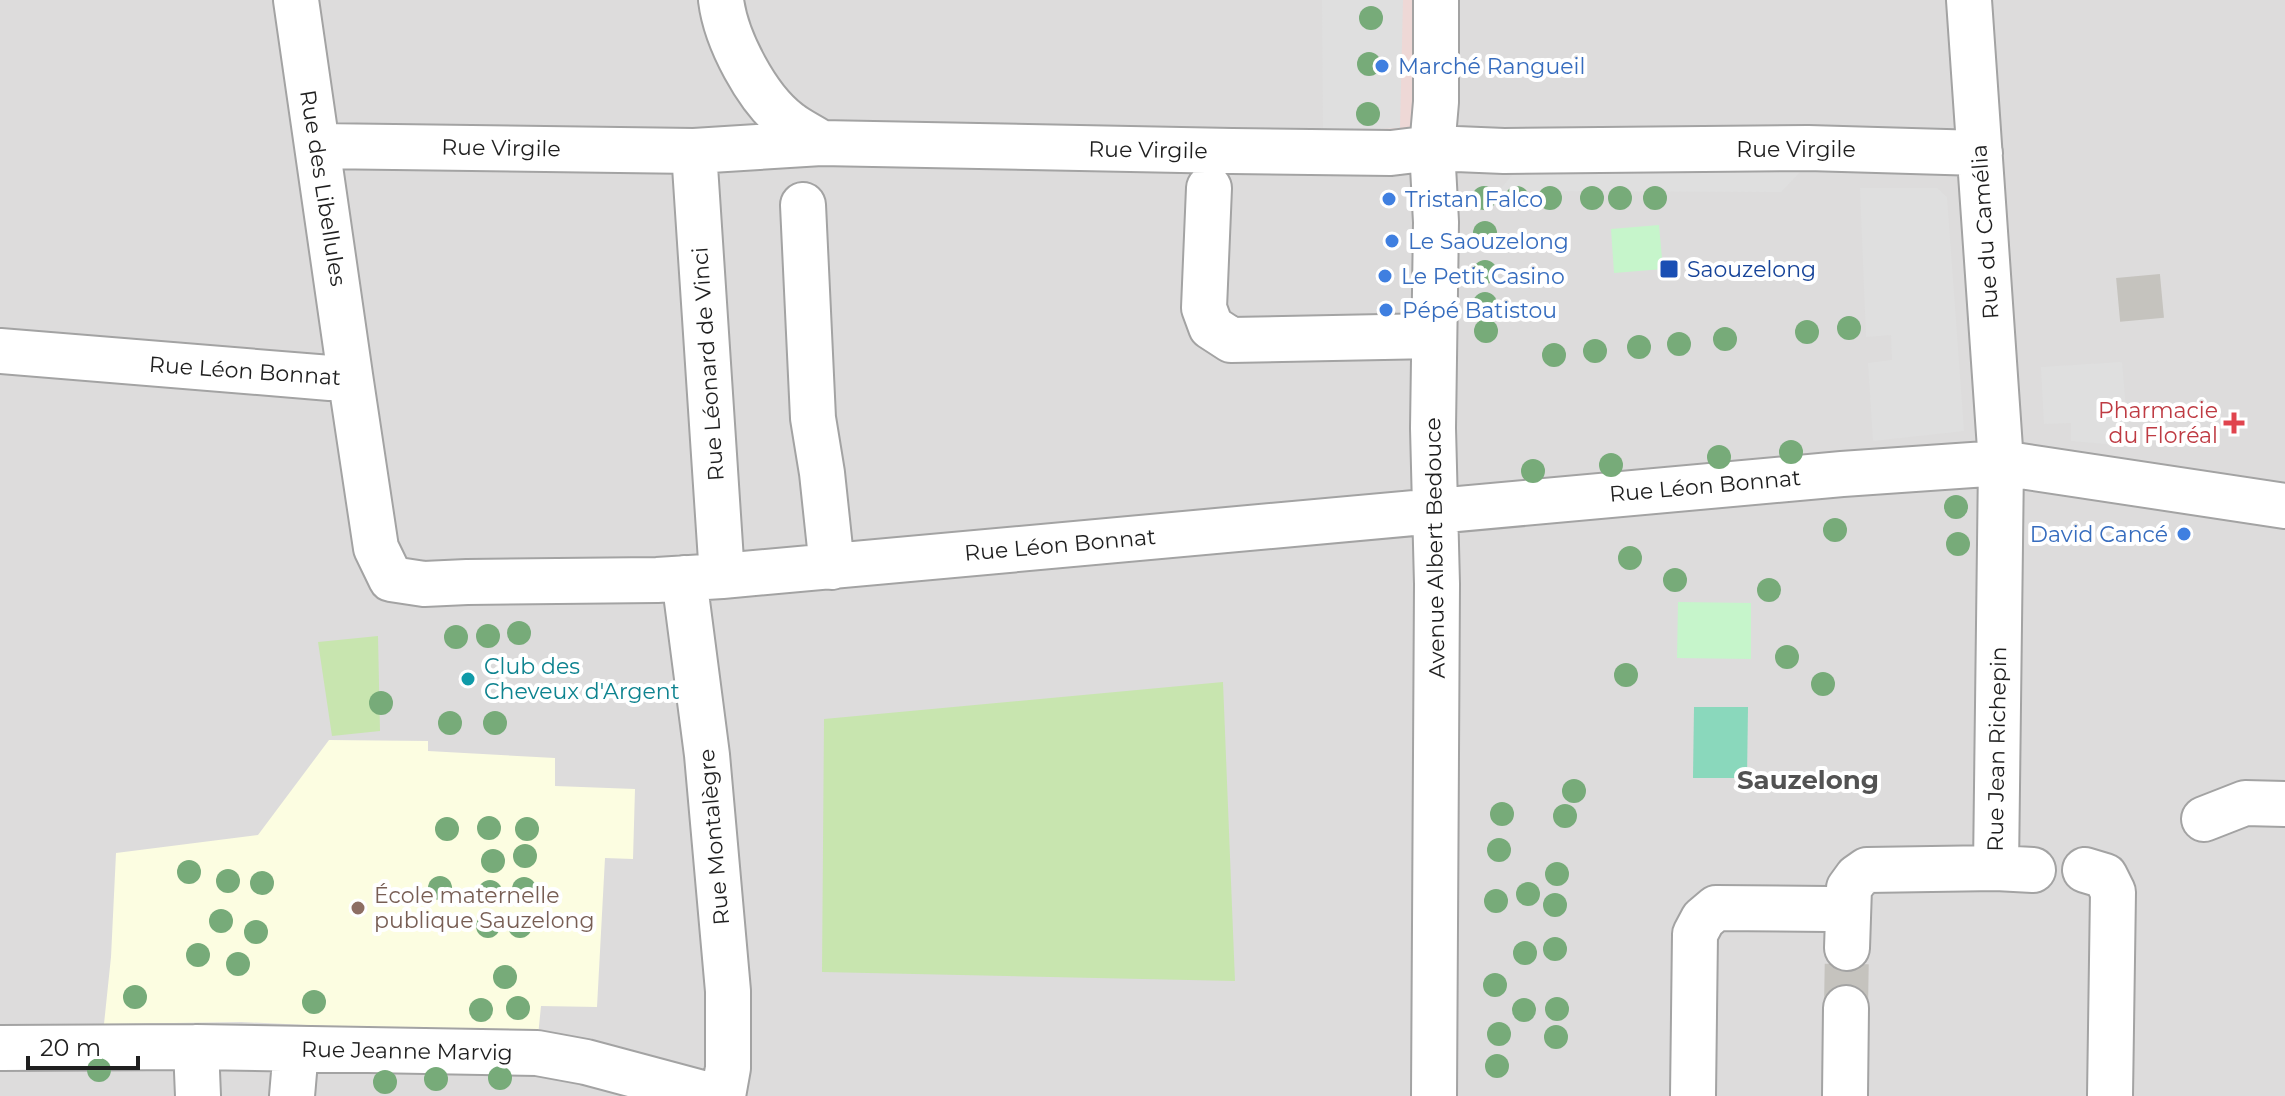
<svg xmlns="http://www.w3.org/2000/svg" width="2285" height="1096" font-family="Montserrat,sans-serif">
  <rect width="100%" height="100%" fill="#efece6"/>
  <!-- residential -->
  <path fill="#dddcdc" d="M 0,0 L 2285,0 L 2285,1096 L 0,1096 Z"/>
  <!-- commercial -->
  <path fill="#eed8d6" d="M 1347,0 L 1419,0 L 1416,132 L 1346,136 Z"/>
  <!-- education -->
  <path fill="#fcfde1" d="M 329,740 L 428,741 L 428,751 L 555,758 L 555,786 L 635,789 L 633,859 L 605,858 L 597,1007 L 541,1006 L 538,1036 L 241,1022 L 104,1024 L 111,957 L 116,853 L 258,835 Z"/>
  <!-- grass -->
  <path fill="#c8e5af" d="M 378,636 L 380,731 L 332,736 L 318,642 Z
    M 1223,682 L 1235,981 L 822,972 L 824,719 Z"/>
  <!-- park -->
  <path fill="#c6f5cb" d="M 1659,225 L 1663,269 L 1614,273 L 1611,229 Z
    M 1678,602 L 1751,603 L 1751,659 L 1677,658 Z"/>
  <!-- pitch -->
  <path fill="#8ad8bc" d="M 1694,707 L 1748,707 L 1747,778 L 1693,778 Z"/>
  <!-- parking -->
  <path fill="#dfdfdf" d="M 1322,0 L 1403,0 L 1400,128 L 1323,132 Z
    M 1521,164 L 1806,166 L 1781,192 L 1499,191 Z
    M 1860,188 L 1937,188 L 1947,197 L 1964,431 L 1873,441 L 1868,363 L 1892,360 L 1891,335 L 1866,337 Z
    M 2122,362 L 2129,446 L 2071,441 L 2071,423 L 2044,424 L 2041,367 Z"/>
  <g fill="none" stroke-linecap="round" stroke-linejoin="round">
    <!-- minor-tunnel -->
    <path stroke="#c5c3be" stroke-width="44" stroke-dasharray="44 22" stroke-linecap="butt" d="M 2138,276 L 2143,330
      M 1846,1008 L 1847,948"/>
    <defs>
      <path id="minor" d="M 296,0 L 350,375
        M 721,0 C 726,40 757,99 789,123 C 799,131 811,136 821,143
        M 317,146 L 694,151 L 821,143 L 1232,151 L 1391,153 L 1432,148 L 1504,151 L 1808,148 L 1980,153
        M 694,151 L 722,576
        M 1209,188 L 1204,308 L 1211,327 L 1231,340 L 1434,336
        M 803,205 L 813,418 L 822,473 L 832,567
        M 0,351 L 330,378 L 350,375 L 376,548 L 391,579 L 424,584 L 467,582 L 657,580 L 722,576 L 1842,474 L 2001,463 L 2285,506
        M 684,578 L 707,755 L 728,991 L 728,1068 L 723,1096
        M 2204,819 L 2245,803 L 2285,804
        M 1996,868 L 2033,870
        M 2085,870 L 2105,876 L 2113,892 L 2110,1096
        M 1847,948 L 1849,888 L 1857,877 L 1867,870 L 1996,868 L 2001,463 L 1969,0
        M 196,1047 L 198,1096
        M 0,1048 L 196,1047 L 537,1053 L 586,1062 L 713,1096
        M 292,1096 L 296,1049
        M 1434,1096 L 1437,584 L 1433,428 L 1436,222 L 1432,148 L 1436,102 L 1436,0
        M 1693,1096 L 1695,934 L 1703,919 L 1716,908 L 1828,909
        M 1845,1096 L 1846,1008"/>
    </defs>
    <!-- minor casing -->
    <use href="#minor" stroke="#a3a3a3" stroke-width="48"/>
    <!-- minor -->
    <use href="#minor" stroke="#fff" stroke-width="44"/>
  </g>
  <!-- trees -->
  <g fill="#77ab79">
    <circle cx="1371" cy="18" r="12"/>
    <circle cx="1369" cy="64" r="12"/>
    <circle cx="1368" cy="114" r="12"/>
    <circle cx="1484" cy="198" r="12"/>
    <circle cx="1517" cy="198" r="12"/>
    <circle cx="1550" cy="198" r="12"/>
    <circle cx="1592" cy="198" r="12"/>
    <circle cx="1620" cy="198" r="12"/>
    <circle cx="1655" cy="198" r="12"/>
    <circle cx="1485" cy="233" r="12"/>
    <circle cx="1485" cy="272" r="12"/>
    <circle cx="1485" cy="304" r="12"/>
    <circle cx="1849" cy="328" r="12"/>
    <circle cx="1486" cy="331" r="12"/>
    <circle cx="1807" cy="332" r="12"/>
    <circle cx="1725" cy="339" r="12"/>
    <circle cx="1679" cy="344" r="12"/>
    <circle cx="1639" cy="347" r="12"/>
    <circle cx="1595" cy="351" r="12"/>
    <circle cx="1554" cy="355" r="12"/>
    <circle cx="1791" cy="452" r="12"/>
    <circle cx="1719" cy="457" r="12"/>
    <circle cx="1611" cy="465" r="12"/>
    <circle cx="1533" cy="471" r="12"/>
    <circle cx="1956" cy="507" r="12"/>
    <circle cx="1835" cy="530" r="12"/>
    <circle cx="1958" cy="544" r="12"/>
    <circle cx="1630" cy="558" r="12"/>
    <circle cx="1675" cy="580" r="12"/>
    <circle cx="1769" cy="590" r="12"/>
    <circle cx="519" cy="633" r="12"/>
    <circle cx="488" cy="636" r="12"/>
    <circle cx="456" cy="637" r="12"/>
    <circle cx="1787" cy="657" r="12"/>
    <circle cx="1626" cy="675" r="12"/>
    <circle cx="1823" cy="684" r="12"/>
    <circle cx="381" cy="703" r="12"/>
    <circle cx="450" cy="723" r="12"/>
    <circle cx="495" cy="723" r="12"/>
    <circle cx="1574" cy="791" r="12"/>
    <circle cx="1502" cy="814" r="12"/>
    <circle cx="1565" cy="816" r="12"/>
    <circle cx="489" cy="828" r="12"/>
    <circle cx="447" cy="829" r="12"/>
    <circle cx="527" cy="829" r="12"/>
    <circle cx="1499" cy="850" r="12"/>
    <circle cx="525" cy="856" r="12"/>
    <circle cx="493" cy="861" r="12"/>
    <circle cx="189" cy="872" r="12"/>
    <circle cx="1557" cy="874" r="12"/>
    <circle cx="228" cy="881" r="12"/>
    <circle cx="262" cy="883" r="12"/>
    <circle cx="440" cy="888" r="12"/>
    <circle cx="524" cy="889" r="12"/>
    <circle cx="490" cy="892" r="12"/>
    <circle cx="1528" cy="894" r="12"/>
    <circle cx="1496" cy="901" r="12"/>
    <circle cx="1555" cy="905" r="12"/>
    <circle cx="221" cy="921" r="12"/>
    <circle cx="488" cy="926" r="12"/>
    <circle cx="520" cy="926" r="12"/>
    <circle cx="256" cy="932" r="12"/>
    <circle cx="1555" cy="949" r="12"/>
    <circle cx="1525" cy="953" r="12"/>
    <circle cx="198" cy="955" r="12"/>
    <circle cx="238" cy="964" r="12"/>
    <circle cx="505" cy="977" r="12"/>
    <circle cx="1495" cy="985" r="12"/>
    <circle cx="135" cy="997" r="12"/>
    <circle cx="314" cy="1002" r="12"/>
    <circle cx="518" cy="1008" r="12"/>
    <circle cx="1557" cy="1009" r="12"/>
    <circle cx="481" cy="1010" r="12"/>
    <circle cx="1524" cy="1010" r="12"/>
    <circle cx="1499" cy="1034" r="12"/>
    <circle cx="1556" cy="1037" r="12"/>
    <circle cx="1497" cy="1066" r="12"/>
    <circle cx="99" cy="1070" r="12"/>
    <circle cx="500" cy="1078" r="12"/>
    <circle cx="436" cy="1079" r="12"/>
    <circle cx="385" cy="1082" r="12"/>
  </g>
  <!-- markers -->
  <g fill="#3f7fe0" stroke="#fff" stroke-width="3">
    <circle cx="1382" cy="66" r="8"/>
    <circle cx="1389" cy="199" r="8"/>
    <circle cx="1392" cy="241" r="8"/>
    <circle cx="1385" cy="276" r="8"/>
    <circle cx="1386" cy="310" r="8"/>
    <circle cx="2184" cy="534" r="8"/>
  </g>
  <rect fill="#1a4fb4" stroke="#fff" stroke-width="3" x="1659" y="259" width="20" height="20" rx="4"/>
  <path fill="#e0444e" stroke="#fff" stroke-width="3" d="M2230 411h8v8h8v8h-8v8h-8v-8h-8v-8h8z"/>
  <circle fill="#0f9aa8" stroke="#fff" stroke-width="3" cx="468" cy="679" r="8"/>
  <circle fill="#8d6e63" stroke="#fff" stroke-width="3" cx="358" cy="908" r="8"/>
  <g text-anchor="middle" dominant-baseline="central" stroke-width="8" stroke-linejoin="round" paint-order="stroke">
    <!-- shop labels -->
    <g font-size="22" fill="#366cbe" stroke="#fff" text-anchor="start">
      <text x="1398" y="66">Marché Rangueil</text>
      <text x="1405" y="199">Tristan Falco</text>
      <text x="1408" y="241">Le Saouzelong</text>
      <text x="1401" y="276">Le Petit Casino</text>
      <text x="1402" y="310">Pépé Batistou</text>
      <text x="2168" y="534" text-anchor="end">David Cancé</text>
    </g>
    <!-- street labels -->
    <g font-size="22" fill="#1f1f1f" stroke="#fff">
      <text transform="translate(501 148) rotate(1)">Rue Virgile</text>
      <text x="1796" y="149">Rue Virgile</text>
      <text transform="translate(1148 150) rotate(1)">Rue Virgile</text>
      <text transform="translate(323 188) rotate(81)">Rue des Libellules</text>
      <text transform="translate(1985 232) rotate(-94)">Rue du Camélia</text>
      <text transform="translate(708 364) rotate(-94)">Rue Léonard de Vinci</text>
      <text transform="translate(245 371) rotate(4)">Rue Léon Bonnat</text>
      <text transform="translate(1705 486) rotate(-5)">Rue Léon Bonnat</text>
      <text transform="translate(1060 545) rotate(-5)">Rue Léon Bonnat</text>
      <text transform="translate(1435 548) rotate(-91)">Avenue Albert Bedouce</text>
      <text transform="translate(1997 749) rotate(-89)">Rue Jean Richepin</text>
      <text transform="translate(714 837) rotate(-95)">Rue Montalègre</text>
      <text transform="translate(407 1051) rotate(1)">Rue Jeanne Marvig</text>
    </g>
    <!-- transit labels -->
    <g font-size="22" fill="#164399" stroke="#fff" text-anchor="start">
      <text x="1687" y="269">Saouzelong</text>
    </g>
    <!-- health labels -->
    <g font-size="22" fill="#be3a42" stroke="#fff" text-anchor="end">
      <text x="2218" y="410">Pharmacie<tspan x="2218" dy="25">du Floréal</tspan></text>
    </g>
    <!-- culture labels -->
    <g font-size="22" fill="#0d838f" stroke="#fff" text-anchor="start">
      <text x="484" y="666">Club des<tspan x="484" dy="25">Cheveux d'Argent</tspan></text>
    </g>
    <!-- education labels -->
    <g font-size="22" fill="#785e54" stroke="#fff" text-anchor="start">
      <text x="374" y="895">École maternelle<tspan x="374" dy="25">publique Sauzelong</tspan></text>
    </g>
    <!-- quarter labels -->
    <g font-size="26" font-weight="bold" fill="#525252" stroke="#fff">
      <text x="1808" y="780">Sauzelong</text>
    </g>
  </g>
  <!-- scale -->
  <path d="M28 1056v12h110v-12" fill="none" stroke="#1f1f1f" stroke-width="4"/>
  <text x="40" y="1056" font-size="24" fill="#1f1f1f" stroke="#ffffff" stroke-width="6" paint-order="stroke">20 m</text>
</svg>
